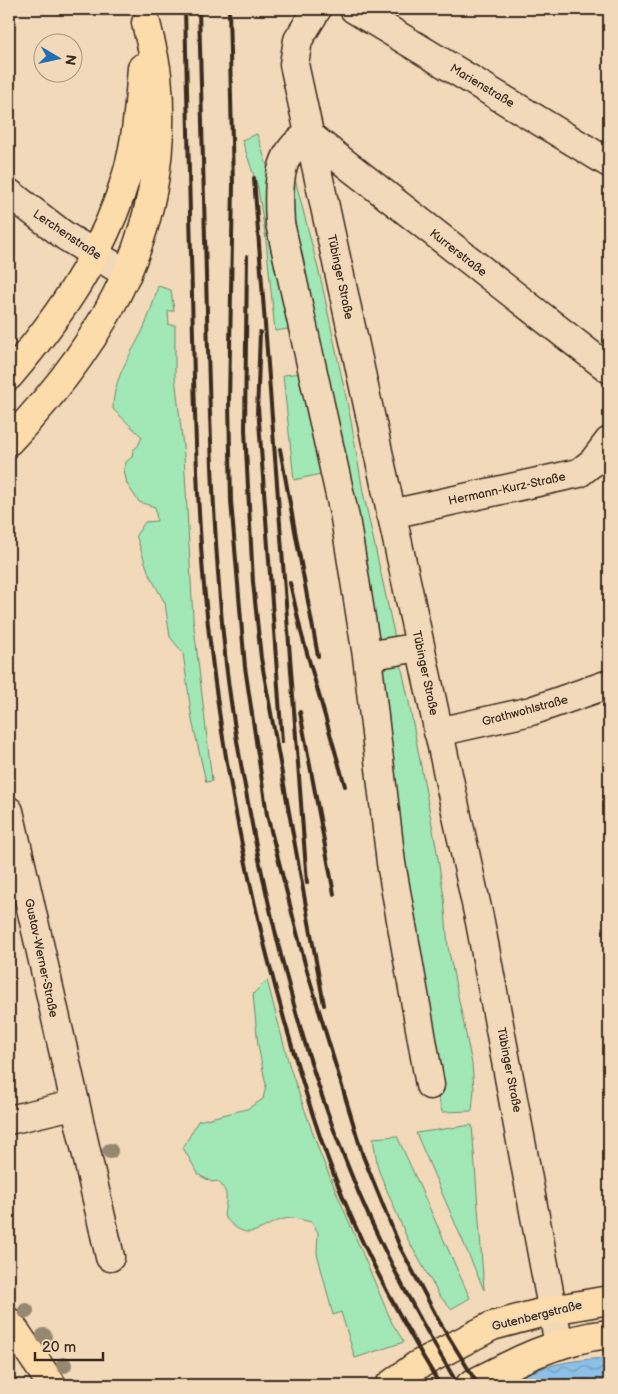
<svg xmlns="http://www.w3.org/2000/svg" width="618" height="1394" font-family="'Balsamiq Sans',sans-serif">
  <defs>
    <pattern id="water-waves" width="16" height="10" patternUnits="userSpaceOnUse" patternTransform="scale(1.25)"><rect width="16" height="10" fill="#8bc0e9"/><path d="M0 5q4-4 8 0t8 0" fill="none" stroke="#739cbc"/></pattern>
  </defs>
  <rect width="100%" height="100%" fill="#f1d9b9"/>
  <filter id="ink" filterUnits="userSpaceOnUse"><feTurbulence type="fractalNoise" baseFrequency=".02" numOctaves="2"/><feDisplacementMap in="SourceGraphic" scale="10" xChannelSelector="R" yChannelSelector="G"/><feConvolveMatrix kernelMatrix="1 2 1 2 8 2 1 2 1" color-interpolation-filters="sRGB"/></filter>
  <g filter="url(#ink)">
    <!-- grass -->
    <path fill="#a1e8b6" stroke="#6e896a" d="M 257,134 L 273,185 L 295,179 L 321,280 L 351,421 L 363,492 L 408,697 L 436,846 L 444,897 L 448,947 L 472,1064 L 474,1089 L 472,1111 L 442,1112 L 435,1084 L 405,860 L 389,768 L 356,596 L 331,522 L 328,507 L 332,506 L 327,484 L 323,485 L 321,474 L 294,480 L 283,375 L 302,373 L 295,328 L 275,331 L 266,240 L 258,188 L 242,140 Z
      M 158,286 L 171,290 L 174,311 L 168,311 L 169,325 L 175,325 L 175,377 L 184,455 L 193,618 L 212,781 L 206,782 L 192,720 L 183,653 L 170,637 L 165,603 L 149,574 L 136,535 L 145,522 L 157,521 L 155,507 L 139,502 L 127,484 L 124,470 L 126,462 L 132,457 L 133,450 L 138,446 L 142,437 L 113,409 C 113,379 130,356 143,330 C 149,316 154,301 158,286 Z
      M 267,980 L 290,1068 L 321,1156 L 392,1323 L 404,1342 L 355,1358 L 341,1312 L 333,1315 L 317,1253 L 318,1232 L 311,1222 C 305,1221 298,1218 291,1218 C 262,1220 252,1250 224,1216 C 226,1201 230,1191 217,1181 L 212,1182 L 199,1175 L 183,1148 L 198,1121 L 247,1109 L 263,1099 L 266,1085 L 258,1045 L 253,994 Z
      M 472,1125 L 484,1290 L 416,1133 Z
      M 397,1136 L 470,1298 L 451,1309 L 439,1295 L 407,1238 L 378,1169 L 373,1138 Z"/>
    <!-- water -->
    <path fill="url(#water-waves)" stroke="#6b8498" d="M 609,1358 L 609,1380 L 571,1383 L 565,1385 L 508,1385 C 533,1365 578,1359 609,1358 Z"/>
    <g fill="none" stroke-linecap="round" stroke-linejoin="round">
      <defs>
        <path id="minor" d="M 317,9 L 298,40 L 294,64 L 480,922 L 559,1345
          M 354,9 L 609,163
          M 309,135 C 276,151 278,191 280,223 L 345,518 L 367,656 L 419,647
          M 309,135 L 609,369
          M 9,193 L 65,236 L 127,274
          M 391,514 L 579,473 L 593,462 L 609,441
          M 367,656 L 391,863 L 430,1085
          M 438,732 L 531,711 L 609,684
          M 9,811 L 110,1257
          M 9,1120 L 73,1105"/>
        <path id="major" d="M 9,376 C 60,316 105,251 127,174 C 137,140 139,103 142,68
          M 9,441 C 109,337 172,224 157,75 C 155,57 150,40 146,23
          M 9,1322 L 52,1385
          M 390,1385 L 416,1366 L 492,1326 L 552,1310 L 609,1300
          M 470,1385 C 514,1362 559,1339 609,1334"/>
      </defs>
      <!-- minor casing -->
      <use href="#minor" stroke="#3b2a1e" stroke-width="31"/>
      <!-- major casing -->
      <use href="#major" stroke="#3b2a1e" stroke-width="31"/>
      <!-- minor -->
      <use href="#minor" stroke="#f1d9b9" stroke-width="28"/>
      <!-- major -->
      <use href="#major" stroke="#fddcac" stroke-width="28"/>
      <!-- rail -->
      <path stroke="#3b2a1e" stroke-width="4" d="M 185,9 C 188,118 190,227 193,336 C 195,420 197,503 204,586 C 218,735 245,882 286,1026 C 303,1084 319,1140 342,1195 C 369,1261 403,1324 440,1385
        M 199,9 C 202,123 205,237 208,351 C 211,456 215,560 226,664 C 233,724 244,782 255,840 C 278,952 306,1063 349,1169 C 378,1244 417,1316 458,1385
        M 229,9 L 233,186 L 229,401 L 231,501 L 245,667 L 267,815 L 305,964 L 363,1156 L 400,1247 L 439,1321 L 478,1385
        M 254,178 L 307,883
        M 247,256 L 245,430 L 253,582 L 261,658 L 324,1005
        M 258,407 L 282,742
        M 257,414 L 260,332
        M 280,449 L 318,656
        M 290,583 L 301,632 L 345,786
        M 300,712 L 334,894"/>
    </g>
    <!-- trees -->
    <g fill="#958870">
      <circle cx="110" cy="1151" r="8"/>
      <circle cx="26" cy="1311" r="8"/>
      <circle cx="44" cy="1336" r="8"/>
      <circle cx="64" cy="1365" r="8"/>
    </g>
  </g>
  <g text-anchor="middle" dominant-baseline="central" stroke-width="4" stroke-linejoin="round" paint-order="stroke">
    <!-- street labels -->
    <g font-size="12" fill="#3b2a1e" stroke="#f1d9b9">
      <text transform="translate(482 86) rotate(31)">Marienstraße</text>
      <text transform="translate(67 235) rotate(34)">Lerchenstraße</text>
      <text transform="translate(458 253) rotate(38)">Kurrerstraße</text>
      <text transform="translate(340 277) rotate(78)">Tübinger Straße</text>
      <text transform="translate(507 489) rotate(-12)">Hermann-Kurz-Straße</text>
      <text transform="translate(425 673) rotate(78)">Tübinger Straße</text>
      <text transform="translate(525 711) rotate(-15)">Grathwohlstraße</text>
      <text transform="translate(41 958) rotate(78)">Gustav-Werner-Straße</text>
      <text transform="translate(509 1070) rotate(79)">Tübinger Straße</text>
      <text transform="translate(537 1316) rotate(-14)">Gutenbergstraße</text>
    </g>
  </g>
  <!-- margin -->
  <rect width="618" height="1394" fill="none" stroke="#f1d9b9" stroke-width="30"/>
  <rect x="15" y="15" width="588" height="1364" fill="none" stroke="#3b2a1e" stroke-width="2" filter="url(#ink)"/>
  <!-- north arrow -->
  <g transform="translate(58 58) rotate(99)"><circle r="24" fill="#f1d9b9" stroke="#a8937b"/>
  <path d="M0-4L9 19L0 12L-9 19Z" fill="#1f6fb2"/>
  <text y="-8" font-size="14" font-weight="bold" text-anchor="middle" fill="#3b2a1e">N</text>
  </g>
  <!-- scale -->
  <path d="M35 1352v8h68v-8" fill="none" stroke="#3b2a1e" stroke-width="2.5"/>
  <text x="42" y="1352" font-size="15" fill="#3b2a1e" stroke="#f1d9b9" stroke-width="4" paint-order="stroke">20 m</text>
</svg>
